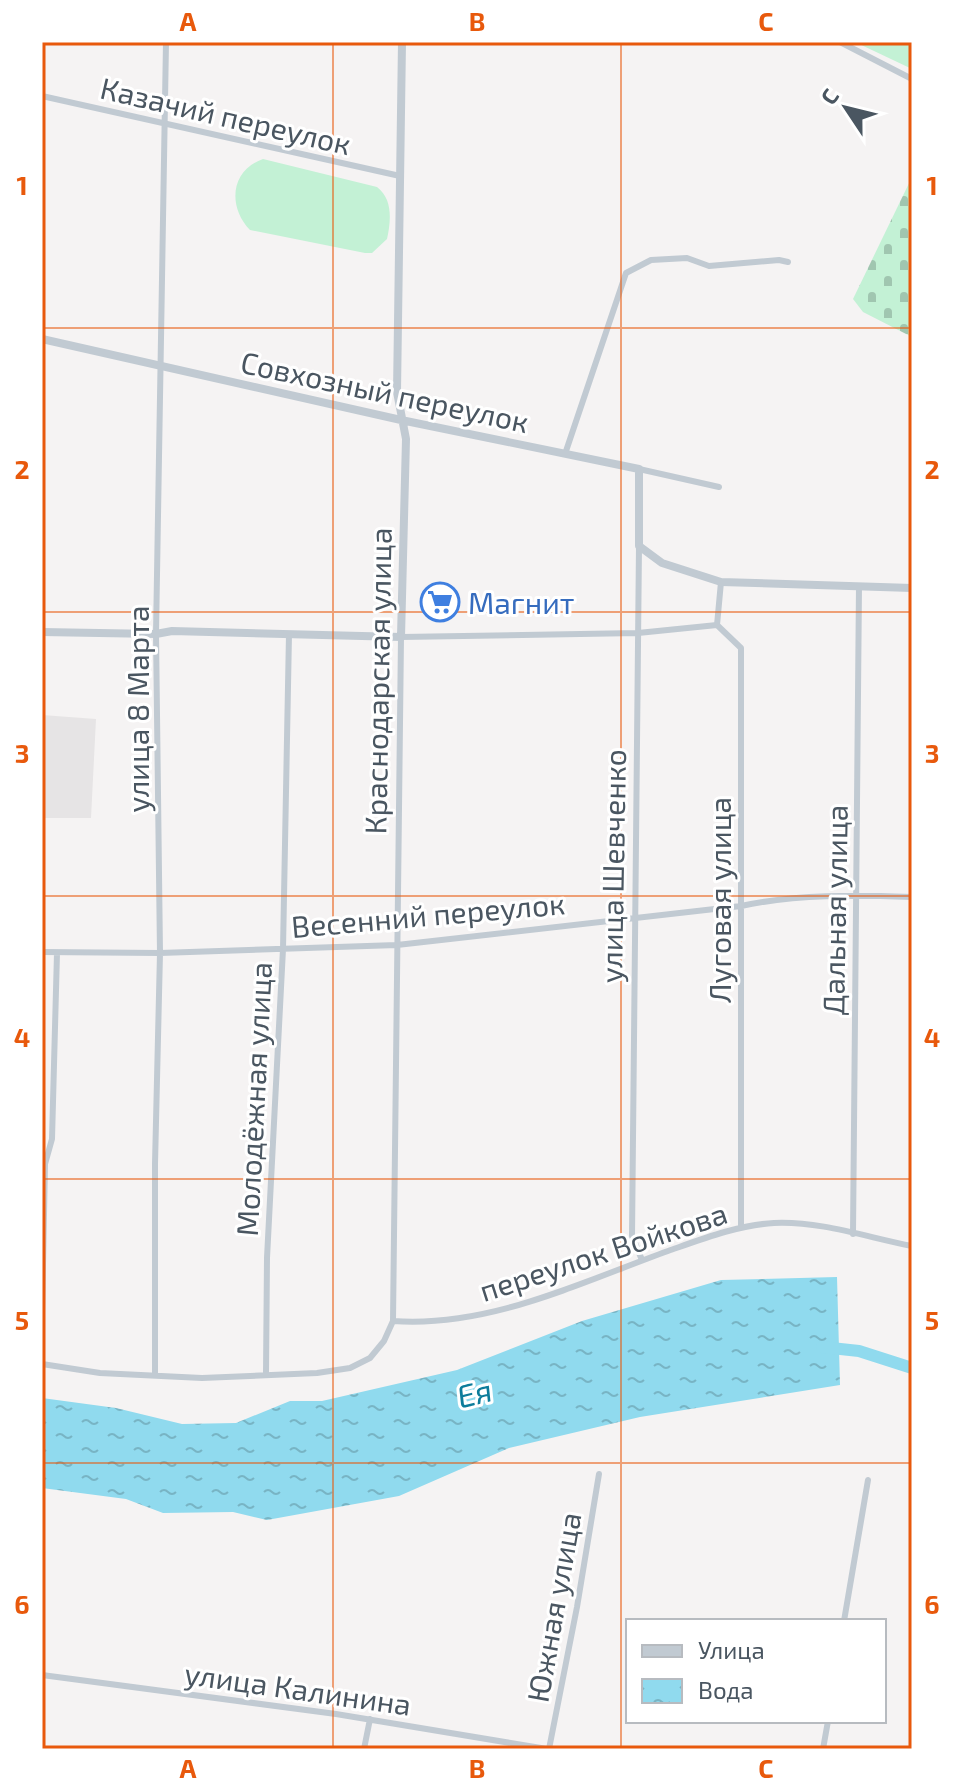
<svg xmlns="http://www.w3.org/2000/svg" width="954" height="1791" font-family="'Exo 2',sans-serif">
  <defs>
    <pattern id="cemetery-stones" width="16" height="16" patternUnits="userSpaceOnUse" patternTransform="scale(2)"><rect width="16" height="16" fill="#c3f1d5"/><path d="M2 7V4a2 2 0 0 1 4 0v3zM10 15v-3a2 2 0 0 1 4 0v3z" fill="#a0c6b0"/></pattern>
    <pattern id="water-ripples" width="26" height="14" patternUnits="userSpaceOnUse" patternTransform="scale(2)"><rect width="26" height="14" fill="#90daee"/><path d="M2 4q2-2 4 0t4 0M15 11q2-2 4 0t4 0" fill="none" stroke="#78b4c4"/></pattern>
  </defs>
  <rect width="100%" height="100%" fill="#f5f3f3"/>
  <!-- education -->
  <path fill="#e6e4e5" d="M 42,715 L 96,719 L 91,818 L 42,818 Z"/>
  <!-- cemetery -->
  <path fill="url(#cemetery-stones)" d="M 912,177 L 912,337 L 863,312 L 853,299 Z"/>
  <!-- garden -->
  <path fill="#c3f1d5" d="M 855,42 L 912,42 L 912,69 Z
    M 263,159 L 377,187 C 393,199 391,221 387,239 L 372,253 L 365,253 L 250,230 C 227,206 231,170 263,159 Z"/>
  <!-- water -->
  <path fill="url(#water-ripples)" d="M 837,1277 L 840,1385 L 640,1417 L 509,1448 L 399,1496 L 267,1520 L 233,1512 L 163,1513 L 126,1499 L 42,1488 L 42,1398 L 116,1408 L 182,1424 L 236,1423 L 290,1401 L 322,1401 L 457,1370 L 582,1321 L 721,1280 Z"/>
  <g fill="none" stroke-linecap="round" stroke-linejoin="round">
    <!-- river -->
    <path stroke="#90daee" stroke-width="12" d="M 822,1347 L 859,1351 L 912,1368"/>
    <!-- minor -->
    <path stroke="#c1cad2" stroke-width="6" d="M 840,42 L 912,79
      M 42,96 L 400,176
      M 565,454 L 626,273 L 651,260 L 687,258 L 709,266 L 779,260 L 788,262
      M 639,469 L 719,487
      M 639,546 L 632,1236 L 642,1260
      M 721,582 L 717,625 L 741,648 L 741,1228
      M 42,952 L 160,953 L 397,945 L 741,906 C 797,894 855,895 912,897
      M 853,1234 L 859,586
      M 42,1314 L 45,1164 L 52,1139 L 57,953
      M 393,1321 L 401,637 L 638,633 L 717,625
      M 42,1364 L 100,1373 L 202,1378 L 317,1373 L 350,1368 L 370,1358 L 384,1341 L 393,1321 C 489,1328 579,1283 668,1251 C 702,1239 738,1225 774,1223 C 821,1221 866,1237 912,1246
      M 266,1374 L 267,1258 L 283,949 L 289,634
      M 155,1375 L 155,1164 L 160,953 L 156,634 L 166,42
      M 844,1621 L 868,1480
      M 42,1675 L 336,1714 L 547,1749
      M 364,1749 L 370,1719
      M 549,1749 L 577,1607 L 599,1474
      M 823,1749 L 828,1721"/>
    <!-- tertiary -->
    <path stroke="#c1cad2" stroke-width="8" d="M 42,339 L 401,420 L 639,469 L 639,546 L 662,563 L 721,582 L 912,588
      M 42,632 L 156,634 L 172,631 L 401,637 L 406,439 L 397,392 L 402,42"/>
  </g>
  <!-- grid -->
  <path fill="none" stroke="#e8590c" stroke-width="2" stroke-opacity="0.55" d="M 333,42 L 333,1749M 621,42 L 621,1749M 42,328 L 912,328M 42,612 L 912,612M 42,896 L 912,896M 42,1179 L 912,1179M 42,1463 L 912,1463"/>
  <!-- icons -->
  <defs>
    <symbol id="supermarket-ring" viewBox="-11 -11 22 22"><circle r="9.5" fill="#fff" stroke="#3f7fe0" stroke-width="1.5"/><path d="M-6-5.5h2.5l.6 2H6L4.5 2H-2.5L-4.4-4H-6ZM-1.5 3.2a1.3 1.3 0 1 0 .1 0ZM3 3.2a1.3 1.3 0 1 0 .1 0Z" fill="#3f7fe0"/></symbol>
  </defs>
  <g fill-rule="evenodd">
    <use href="#supermarket-ring" x="418" y="580" width="44" height="44"/>
  </g>
  <g text-anchor="middle" dominant-baseline="central" stroke-width="6" stroke-linejoin="round" paint-order="stroke">
    <!-- street labels -->
    <g font-size="30" fill="#4a5661" stroke="#fff">
      <text transform="translate(226 115) rotate(13)">Казачий переулок</text>
      <text transform="translate(385 391) rotate(12)">Совхозный переулок</text>
      <text transform="translate(377 681) rotate(-89)">Краснодарская улица</text>
      <text transform="translate(137 709) rotate(-90)">улица 8 Марта</text>
      <text transform="translate(612 866) rotate(-89)">улица Шевченко</text>
      <text transform="translate(719 900) rotate(-90)">Луговая улица</text>
      <text transform="translate(834 910) rotate(-89)">Дальная улица</text>
      <text transform="translate(428 914) rotate(-5)">Весенний переулок</text>
      <text transform="translate(253 1099) rotate(-87)">Молодёжная улица</text>
      <text transform="translate(603 1251) rotate(-18)">переулок Войкова</text>
      <text transform="translate(553 1607) rotate(-80)">Южная улица</text>
      <text transform="translate(298 1688) rotate(8)">улица Калинина</text>
    </g>
    <!-- shop labels -->
    <g font-size="30" fill="#366cbe" stroke="#fff" text-anchor="start">
      <text x="468" y="602">Магнит</text>
    </g>
    <!-- water labels -->
    <g font-size="32" font-style="italic" fill="#0c7c9b" stroke="#fff">
      <text transform="translate(474 1392) rotate(-14)">Ея</text>
    </g>
  </g>
  <!-- border -->
  <rect width="954" height="1791" fill="none" stroke="#ffffff" stroke-width="88"/>
  <!-- legend -->
  <rect x="626" y="1619" width="260" height="104" fill="#ffffff" stroke="#b7bbc0" stroke-width="2"/>
  <rect x="642" y="1645" width="40" height="12" fill="#c1cad2" stroke="#b7bbc0" stroke-width="2"/>
  <text x="698" y="1659" font-size="24" fill="#4a5661">Улица</text>
  <rect x="642" y="1679" width="40" height="24" fill="url(#water-ripples)" stroke="#b7bbc0" stroke-width="2"/>
  <text x="698" y="1699" font-size="24" fill="#4a5661">Вода</text>
  <!-- north arrow -->
  <g transform="translate(846 108) rotate(305)" stroke="#ffffff" stroke-width="6" paint-order="stroke">
  <path d="M0-6L14 30L0 20L-14 30Z" fill="#4a5661"/>
  <text y="-12" font-size="22" font-weight="bold" text-anchor="middle" fill="#4a5661">С</text>
  </g>
  <rect x="44" y="44" width="866" height="1703" fill="none" stroke="#e8590c" stroke-width="3"/>
  <g font-size="26" text-anchor="middle" font-weight="bold" fill="#e8590c">
    <text x="188" y="31">A</text>
    <text x="477" y="31">B</text>
    <text x="766" y="31">C</text>
    <text x="22" y="195">1</text>
    <text x="932" y="195">1</text>
    <text x="22" y="479">2</text>
    <text x="932" y="479">2</text>
    <text x="22" y="763">3</text>
    <text x="932" y="763">3</text>
    <text x="22" y="1047">4</text>
    <text x="932" y="1047">4</text>
    <text x="22" y="1330">5</text>
    <text x="932" y="1330">5</text>
    <text x="22" y="1614">6</text>
    <text x="932" y="1614">6</text>
    <text x="188" y="1778">A</text>
    <text x="477" y="1778">B</text>
    <text x="766" y="1778">C</text>
  </g>
</svg>
